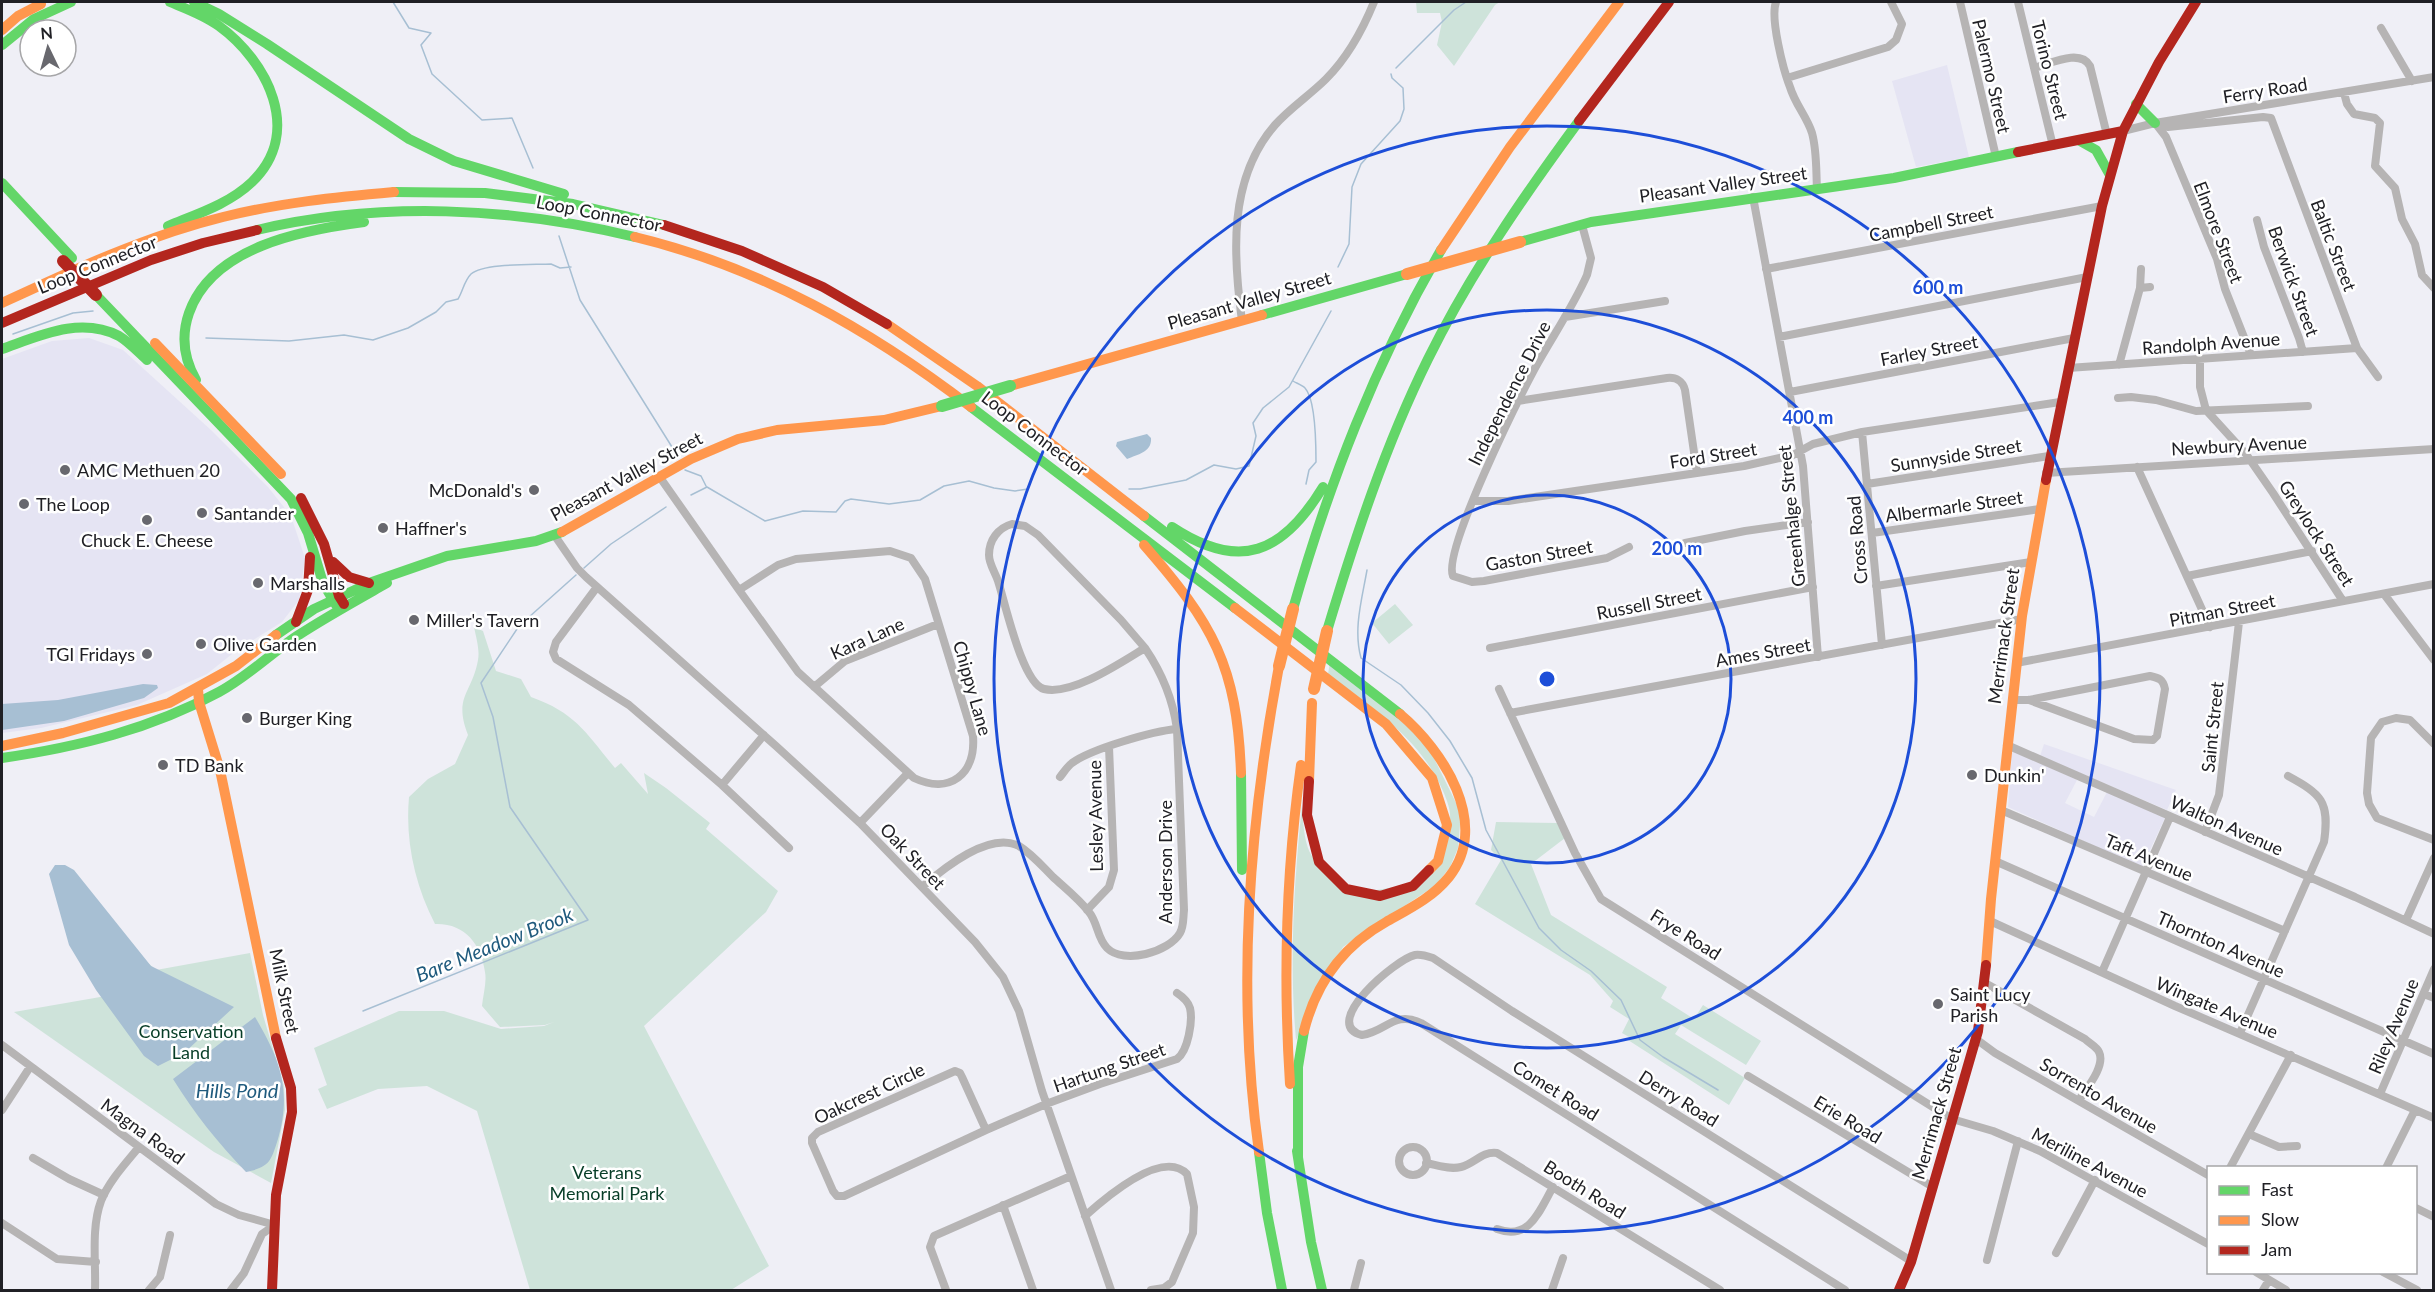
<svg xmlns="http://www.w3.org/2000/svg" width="2435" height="1292" font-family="Lato,sans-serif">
  <rect width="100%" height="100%" fill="#efeff6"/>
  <!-- built -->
  <path fill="#e5e4f3" d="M 1947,65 L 1969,157 L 1916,167 L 1892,81 Z
    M 89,338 L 123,350 L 211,430 L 268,487 L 291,516 L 305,558 L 299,600 L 282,622 L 237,650 L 207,674 L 137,705 L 41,728 L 2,733 L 2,359 L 52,341 Z
    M 2044,744 L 2176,790 L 2167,810 L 2040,756 Z
    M 2014,751 L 2077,780 L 2065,803 L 2094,817 L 2107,792 L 2165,818 L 2142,867 L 2008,807 L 2012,753 Z"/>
  <!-- green -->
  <path fill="#cee3da" d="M 1416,2 L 1500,2 L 1495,5 L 1454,66 L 1437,45 L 1442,22 L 1440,13 L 1417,13 Z
    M 1395,604 L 1413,625 L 1389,644 L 1372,623 Z
    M 474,627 L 483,631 L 496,671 L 521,679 L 531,697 C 576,713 586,733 615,768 L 621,763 L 648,794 L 644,773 L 666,788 L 710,823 L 706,829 L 778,891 L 766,912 L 644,1026 L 769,1266 L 731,1290 L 530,1290 L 477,1111 L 427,1086 L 378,1089 L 327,1109 L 318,1089 L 327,1085 L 314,1048 L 399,1011 L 444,1011 L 501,1029 L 544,1026 L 554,1022 L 545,1025 L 500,1027 L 482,1006 C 483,995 487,982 485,972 C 481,944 465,923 435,924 C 415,885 405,841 409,797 L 428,779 L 455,764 L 468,735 C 453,696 472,694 478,660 C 480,650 476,637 474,627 Z
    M 1330,662 L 1426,742 L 1461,813 L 1458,848 L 1450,867 L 1436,885 L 1343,947 L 1296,1040 C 1289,962 1294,883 1302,805 C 1305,863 1312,859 1354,894 L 1423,882 C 1429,868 1449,830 1450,818 C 1451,810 1446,798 1443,791 C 1420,738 1372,708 1328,674 Z
    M 1496,822 L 1557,823 L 1565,838 L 1531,864 L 1551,915 L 1667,987 L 1661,998 L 1694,1019 L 1703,1005 L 1761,1041 L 1746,1065 L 1681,1025 L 1675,1034 L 1745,1078 L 1729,1105 L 1628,1040 L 1629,1037 L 1622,1033 L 1629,1019 L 1610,1007 L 1613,1001 L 1590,975 L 1475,904 L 1501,860 L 1491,850 Z
    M 250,953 L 263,1015 L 284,1086 L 285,1110 L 271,1183 L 214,1152 L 14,1012 L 106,996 L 139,955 L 156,970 Z"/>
  <!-- water -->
  <path fill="#a7bfd3" d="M 1147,434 L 1151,438 C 1152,452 1138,454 1127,459 L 1116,446 L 1117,442 Z
    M 143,684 L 157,685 L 158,688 L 144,698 L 64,721 L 2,730 L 2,704 L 58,700 Z
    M 55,865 L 65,865 L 74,870 L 151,966 L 234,1007 L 184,1053 L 158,1066 L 144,1056 L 96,990 L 69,945 L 49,874 Z
    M 255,1017 C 280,1059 292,1090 278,1139 C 271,1161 270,1167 246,1172 C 218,1143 194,1113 173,1079 Z"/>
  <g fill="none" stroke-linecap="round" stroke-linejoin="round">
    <!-- stream -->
    <path stroke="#a7bfd3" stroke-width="1.5" d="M 393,2 L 409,28 L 431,33 L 421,45 L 432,74 L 482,120 L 512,118 L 533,168
      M 1396,68 L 1454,10 L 1466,2
      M 559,236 L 580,300 L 677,455
      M 1338,267 L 1349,244 L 1352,187 L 1361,164 L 1400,121 L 1404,109 L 1403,88 L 1392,78 L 1391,74
      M 13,334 L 73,313 L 93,311
      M 206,338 L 289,341 L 344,335 L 373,340 L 408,328 L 436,312 L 446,302 L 458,299 C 463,291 464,281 471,274 C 484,263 533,265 551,264 L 560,268 L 571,267
      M 1293,381 C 1296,383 1302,385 1305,388 C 1316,400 1316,445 1316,462 L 1309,470 L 1306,484
      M 685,470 L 701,476 L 706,486
      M 1129,489 L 1140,489 L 1186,480 L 1214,465 L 1236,469 L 1249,466 L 1256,436 L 1253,423 L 1263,408 L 1289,387 L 1331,311
      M 691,495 L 707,487 L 765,521 L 803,511 L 836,512 L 845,501 L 851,499 L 889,504 L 920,500 L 944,486 L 969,481 L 994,488 L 1015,491 L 1028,489
      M 584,568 L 611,544 L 666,507
      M 1367,570 C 1362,599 1353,629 1361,658 L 1401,685 L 1428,713 L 1450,741 L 1472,778 L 1486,830 L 1539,928 L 1561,950 L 1591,971 L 1621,1000 L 1640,1040 L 1663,1057 L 1718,1090
      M 363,1011 L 588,920 L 510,807 L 493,717 L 481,683 L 519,626 L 576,575"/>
    <!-- street -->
    <path stroke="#b6b4b4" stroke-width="8" d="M 1776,2 C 1770,18 1783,69 1790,87 C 1795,104 1807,117 1812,133 C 1817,151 1816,171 1817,189
      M 1960,2 L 1996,157
      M 2018,2 L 2053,146
      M 2381,28 L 2412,81
      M 2034,68 C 2050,64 2080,48 2090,66 L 2107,135
      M 1787,78 L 1888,47 L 1896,40 L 1902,24 L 1891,2
      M 2344,93 L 2347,104 L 2354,114 L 2375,118 L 2380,123 L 2375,166 L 2395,188 L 2402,219 L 2415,244 L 2422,275 L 2434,288
      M 2155,123 L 2168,127 L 2263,117 L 2271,118 L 2357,348 L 2378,377
      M 2156,124 L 2166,137 L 2217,259 L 2225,289 L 2251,355
      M 2123,131 L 2155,123 L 2434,77
      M 1753,197 L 1803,466 L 1818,657
      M 2257,220 L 2264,247 L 2299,338 L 2303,352
      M 1582,225 L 1591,258 L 1587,275 C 1573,307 1552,337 1535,368 C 1519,398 1442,552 1453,576 L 1472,582 L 1484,581 L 1607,558 L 1629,547
      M 1766,269 L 2102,206
      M 2140,288 L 2150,287
      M 1565,317 L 1665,301
      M 1242,321 C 1233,255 1228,179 1275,125 C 1290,108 1310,95 1326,79 C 1348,57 1363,29 1374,2
      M 1779,337 L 2087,277
      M 2200,359 L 2200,387 L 2206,410 L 2246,454 L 2273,493 L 2343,601
      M 2119,365 L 2140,288 L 2141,269
      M 2068,368 L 2357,348
      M 1790,392 L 2074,338
      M 2118,398 L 2131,397 L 2156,400 L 2196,411 L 2308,406
      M 1518,401 L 1667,378 C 1676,377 1683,381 1685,390 L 1697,473
      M 1862,432 L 1882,645
      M 2137,467 L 2210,627
      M 2046,473 L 2434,449
      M 659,476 L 739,590
      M 1867,484 L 2049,456
      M 1473,501 L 1508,501 L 1744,466 L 1793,455 L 1813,444 L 1862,432 L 2060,402
      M 1012,524 L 1025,526 L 1038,535 L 1121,620 L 1145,648 C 1122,662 1072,696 1044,689 C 1022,683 1005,602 998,581 C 995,572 989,564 989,555 C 989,540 998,528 1012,524 Z
      M 1872,533 L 2040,509
      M 555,536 L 577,568 L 586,577 L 776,746 L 860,823 L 975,942 L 1003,977 L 1019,1011 L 1042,1091 L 1111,1290
      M 1685,543 L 1745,531 L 1808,522
      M 890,551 L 911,558 L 925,579 L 973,736 C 976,774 950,795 914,778 L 798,672 L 739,590 L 778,565 L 796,559 Z
      M 2187,576 L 2312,551
      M 1876,586 L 2031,562
      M 597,587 L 556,642 L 553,652 L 556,659 L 629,705 L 722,785 L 764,735
      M 2384,594 L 2434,660
      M 1490,648 L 1813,587
      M 2016,663 L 2434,584
      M 814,687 L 845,661 L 938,624
      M 1499,689 L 1575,853 L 1601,899 L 1952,1119 L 1993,1131 L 2040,1151 L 2208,1244
      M 2012,700 L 2029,700 L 2150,676 C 2159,678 2163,679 2165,689 L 2157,736 L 2153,740 L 2134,739 L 2029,700
      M 1510,713 L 2022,619
      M 2434,744 L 2410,720 L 2396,718 L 2382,722 L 2371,738 L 2367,793 L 2369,804 L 2377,818 L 2434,840
      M 2007,745 L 2355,897 L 2434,934
      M 1060,777 C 1064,772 1067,767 1072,763 C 1091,749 1153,731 1177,729
      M 722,785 L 789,848
      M 2001,810 L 2285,931
      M 860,823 L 908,773
      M 2205,832 L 2219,795 L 2239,622
      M 1995,861 L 2434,1054
      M 922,887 C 944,868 989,831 1019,846 C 1032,854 1042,866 1053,877 C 1065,888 1079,899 1089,912 C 1098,923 1097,938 1107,948 C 1124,965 1169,952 1180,933 C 1184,926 1183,918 1184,910 L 1177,729 C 1173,700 1162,673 1145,648
      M 1087,910 L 1109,887 L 1114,870 L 1109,747
      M 2406,920 L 2434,858
      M 1990,921 L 2175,1006 L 2434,1118
      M 2102,972 L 2170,817
      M 1985,983 L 2085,1039 C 2089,1043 2097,1047 2099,1052 C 2106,1066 2086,1089 2079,1100
      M 2424,994 L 2434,998
      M 2240,1033 L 2324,842 C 2330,801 2321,794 2288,776
      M 1976,1039 L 1995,1053 L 2208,1175
      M 2,1045 L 216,1204 L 239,1215 L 275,1225
      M 1748,1076 L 1933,1187
      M 2380,1094 L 2434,969
      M 2,1110 L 30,1067
      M 986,1130 L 844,1196 L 837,1196 L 833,1191 L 812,1143 L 812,1138 L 818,1132 L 955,1071 L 960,1073 L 962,1077 L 986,1130 L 1046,1104 L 1100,1084 L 1177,1059 C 1188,1051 1193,1021 1190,1008 C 1188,1001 1183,997 1177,993
      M 2249,1134 L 2279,1147 L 2297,1146
      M1399 1161a14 14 0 1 1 28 0a14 14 0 1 1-28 0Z
      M 33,1158 L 69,1179 L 104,1195
      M 1426,1163 C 1437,1165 1449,1170 1461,1167 C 1474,1164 1482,1151 1497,1153 L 1720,1290
      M 2230,1168 L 2291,1055
      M 2386,1168 L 2415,1110
      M 1003,1205 L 1033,1290
      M 2416,1208 L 2434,1217
      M 1085,1216 C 1104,1199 1162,1148 1187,1174 L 1194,1207 L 1193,1233 L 1172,1282 L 1164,1288 L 1151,1290
      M 2,1223 L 57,1259 L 96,1262
      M 1497,1229 C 1530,1241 1539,1211 1553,1187
      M 2056,1253 L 2095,1180
      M 1987,1260 L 2018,1141
      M 2256,1272 L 2286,1290
      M 2383,1272 L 2417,1290
      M 95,1290 C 96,1262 91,1228 101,1201 C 109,1181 126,1163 139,1147
      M 149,1290 L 160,1277 L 170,1235
      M 231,1290 L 244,1273 L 262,1234 L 275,1225
      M 946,1290 L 930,1247 L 934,1236 L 1071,1176
      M 1354,1290 L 1361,1263
      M 1552,1290 L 1563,1258
      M 1845,1290 L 1421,1023 C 1394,1010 1386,1032 1362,1035 C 1319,1024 1396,959 1415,955 C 1421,954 1427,956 1433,958 L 1512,1011 L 1911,1261
      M 2263,1290 L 2269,1280"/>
    <!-- fast -->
    <path stroke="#63d668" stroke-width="10" d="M 194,2 L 219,14 L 267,44 L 409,139 L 454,161 L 564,194
      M 2,45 L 34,19 L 71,2
      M 2136,104 L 2155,123
      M 2080,141 L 2096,150 L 2110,175
      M 2,183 L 72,258
      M 394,192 L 485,193 L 573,204 L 664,225
      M 168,226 C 197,214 229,204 252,182 C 304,132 267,61 219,26 C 204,15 187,9 170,2
      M 257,230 C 379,201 513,207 635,237
      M 1520,242 L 1591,222 L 1894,178 L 2018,152
      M 96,295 L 291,499 L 308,533 L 323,583 L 339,610
      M 1262,315 L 1407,274
      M 2,349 C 39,336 80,316 119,336 C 129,342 138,352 147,360
      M 196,380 C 184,359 181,336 189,313 C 212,247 302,230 364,222
      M 971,407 L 1235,608
      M 1144,516 L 1400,714
      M 1172,527 C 1240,572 1283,553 1323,487
      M 1293,609 C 1330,481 1374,366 1441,250
      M 1327,631 C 1355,538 1385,446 1428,359 C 1470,274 1523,197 1579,121
      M 276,635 L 314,609 L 372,582 L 447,556 L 536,541 L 562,532
      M 2,758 C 78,747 151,729 219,692 C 247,677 270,654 297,636 C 326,617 357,600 387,583
      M 1241,773 L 1242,870
      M 1297,1151 L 1311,1242 L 1322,1290
      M 1259,1152 L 1267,1213 L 1282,1290
      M 1298,1158 L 1298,1067 L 1304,1031"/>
    <!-- slow -->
    <path stroke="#ff974d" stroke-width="10" d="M 2,30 L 18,16 L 41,4
      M 635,237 C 760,267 869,329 971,407
      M 1441,250 L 1510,147 L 1619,2
      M 2,303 C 73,270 146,236 223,217 C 279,203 336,197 394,192
      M 887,324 L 977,386 L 1144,516
      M 155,343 L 281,474
      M 1010,386 L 1262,315
      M 562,532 L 691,459 L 738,439 L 777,430 L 884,420 L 942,406
      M 1144,545 C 1213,624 1237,665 1241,773
      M 1235,608 L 1386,724 L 1432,778 L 1447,825 L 1438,861 L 1429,870
      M 198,689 L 199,702 L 220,770 L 276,1038
      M 2,746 L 63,733 L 169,703 L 236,666 L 276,635
      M 1309,781 L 1312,703
      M 1986,965 L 1991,899 L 2022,616 L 2046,480
      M 1304,1031 C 1316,983 1343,946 1386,922 C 1409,909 1432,898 1449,877 C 1491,824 1443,750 1400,714
      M 1290,1084 C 1283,977 1286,871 1301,765
      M 1259,1152 C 1236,990 1249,827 1279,666"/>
    <!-- jam -->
    <path stroke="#b3261e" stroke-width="10" d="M 1579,121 L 1669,2
      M 2018,152 L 2123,131 L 2159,62 L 2196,2
      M 664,225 L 742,251 L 823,287 L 887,324
      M 2,323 L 151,260 L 203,243 L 257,230
      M 2046,480 L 2102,206 L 2123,131
      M 301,498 L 324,544 L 339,596 L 344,604
      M 333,562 L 349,577 L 369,583
      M 296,622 L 308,590 L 310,557
      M 1309,781 L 1307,815 L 1319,862 L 1346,889 L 1380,896 L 1413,886 L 1429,870
      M 272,1290 L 276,1195 L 292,1112 L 291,1088 L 276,1038
      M 1899,1290 L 1911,1262 L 1978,1031 L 1986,965"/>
    <!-- fast-bridge -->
    <path stroke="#63d668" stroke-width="12" d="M 942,406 L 1010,386"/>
    <!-- slow-bridge -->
    <path stroke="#ff974d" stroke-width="12" d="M 1407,274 L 1520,242
      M 1279,666 L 1293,609
      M 1314,689 L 1327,631"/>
    <!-- jam-bridge -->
    <path stroke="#b3261e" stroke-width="12" d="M 63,261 L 96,295"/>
  </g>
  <!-- distance rings -->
  <g fill="none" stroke="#1d4ed8" stroke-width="3">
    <circle cx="1547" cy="679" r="184"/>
    <circle cx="1547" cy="679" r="369"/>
    <circle cx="1547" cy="679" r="553"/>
  </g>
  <!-- markers -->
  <g fill="#68686e" stroke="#fff" stroke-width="2">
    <circle cx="65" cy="470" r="6"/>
    <circle cx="534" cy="490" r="6"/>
    <circle cx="24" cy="504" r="6"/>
    <circle cx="202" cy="513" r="6"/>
    <circle cx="147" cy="520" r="6"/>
    <circle cx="383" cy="528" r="6"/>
    <circle cx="258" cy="583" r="6"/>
    <circle cx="414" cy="620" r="6"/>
    <circle cx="201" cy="644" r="6"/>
    <circle cx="147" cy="654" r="6"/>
    <circle cx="247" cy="718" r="6"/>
    <circle cx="163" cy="765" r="6"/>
    <circle cx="1972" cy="775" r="6"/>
    <circle cx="1938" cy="1004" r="6"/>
  </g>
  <g text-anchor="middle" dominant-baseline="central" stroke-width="5" stroke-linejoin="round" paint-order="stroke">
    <!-- street labels -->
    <g font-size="18" fill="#202025" stroke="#fff">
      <text transform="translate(2050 70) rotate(76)">Torino Street</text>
      <text transform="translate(1992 76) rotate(77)">Palermo Street</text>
      <text transform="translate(2265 90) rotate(-9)">Ferry Road</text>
      <text transform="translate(1723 184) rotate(-8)">Pleasant Valley Street</text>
      <text transform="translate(599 213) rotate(11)">Loop Connector</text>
      <text transform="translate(1931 223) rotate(-11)">Campbell Street</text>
      <text transform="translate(2219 232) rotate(69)">Elmore Street</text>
      <text transform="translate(2334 245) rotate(69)">Baltic Street</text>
      <text transform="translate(97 264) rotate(-22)">Loop Connector</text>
      <text transform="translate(2294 281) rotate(70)">Berwick Street</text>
      <text transform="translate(1249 300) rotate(-16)">Pleasant Valley Street</text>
      <text transform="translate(2211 343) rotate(-4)">Randolph Avenue</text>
      <text transform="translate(1929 350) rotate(-11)">Farley Street</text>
      <text transform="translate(1509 393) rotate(-63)">Independence Drive</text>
      <text transform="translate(1035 433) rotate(37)">Loop Connector</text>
      <text transform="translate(2239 445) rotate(-3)">Newbury Avenue</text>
      <text transform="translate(1713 455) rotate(-9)">Ford Street</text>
      <text transform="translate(1956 455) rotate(-9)">Sunnyside Street</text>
      <text transform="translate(626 476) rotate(-28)">Pleasant Valley Street</text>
      <text transform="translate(1954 506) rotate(-8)">Albermarle Street</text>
      <text transform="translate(1791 516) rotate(-96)">Greenhalge Street</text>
      <text transform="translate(2317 533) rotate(57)">Greylock Street</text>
      <text transform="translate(1857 540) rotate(-95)">Cross Road</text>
      <text transform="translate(1539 555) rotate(-10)">Gaston Street</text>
      <text transform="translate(1649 603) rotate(-11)">Russell Street</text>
      <text transform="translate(2222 610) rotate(-11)">Pitman Street</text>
      <text transform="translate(2003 636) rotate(-82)">Merrimack Street</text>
      <text transform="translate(867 638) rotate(-24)">Kara Lane</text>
      <text transform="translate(1763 652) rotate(-10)">Ames Street</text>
      <text transform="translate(973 688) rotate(74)">Chippy Lane</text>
      <text transform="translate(2212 727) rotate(-84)">Saint Street</text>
      <text transform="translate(1095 816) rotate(-91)">Lesley Avenue</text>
      <text transform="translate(2227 825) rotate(24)">Walton Avenue</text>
      <text transform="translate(913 856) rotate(46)">Oak Street</text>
      <text transform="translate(2149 857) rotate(23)">Taft Avenue</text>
      <text transform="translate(1165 862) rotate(-90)">Anderson Drive</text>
      <text transform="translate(1686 934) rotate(32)">Frye Road</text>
      <text transform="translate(2221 944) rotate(24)">Thornton Avenue</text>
      <text transform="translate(285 991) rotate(78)">Milk Street</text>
      <text transform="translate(2217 1007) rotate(23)">Wingate Avenue</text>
      <text transform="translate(2393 1026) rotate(-67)">Riley Avenue</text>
      <text transform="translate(1109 1067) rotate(-19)">Hartung Street</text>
      <text transform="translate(1556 1090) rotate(32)">Comet Road</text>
      <text transform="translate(869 1093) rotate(-25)">Oakcrest Circle</text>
      <text transform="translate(2099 1095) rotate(30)">Sorrento Avenue</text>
      <text transform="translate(1679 1098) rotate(32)">Derry Road</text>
      <text transform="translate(1936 1113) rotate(-74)">Merrimack Street</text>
      <text transform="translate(1848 1119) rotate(31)">Erie Road</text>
      <text transform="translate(143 1131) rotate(36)">Magna Road</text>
      <text transform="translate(2090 1162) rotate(28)">Meriline Avenue</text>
      <text transform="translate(1585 1189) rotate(32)">Booth Road</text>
    </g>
    <!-- poi labels -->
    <g font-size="18" fill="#202025" stroke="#fff" text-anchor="start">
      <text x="77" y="470">AMC Methuen 20</text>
      <text x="522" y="490" text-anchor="end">McDonald's</text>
      <text x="36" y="504">The Loop</text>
      <text x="214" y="513">Santander</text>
      <text x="395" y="528">Haffner's</text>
      <text x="147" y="540" text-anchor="middle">Chuck E. Cheese</text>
      <text x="270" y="583">Marshalls</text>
      <text x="426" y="620">Miller's Tavern</text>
      <text x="213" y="644">Olive Garden</text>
      <text x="135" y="654" text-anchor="end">TGI Fridays</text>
      <text x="259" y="718">Burger King</text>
      <text x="175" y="765">TD Bank</text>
      <text x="1984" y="775">Dunkin'</text>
      <text x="1950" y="994">Saint Lucy<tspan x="1950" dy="21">Parish</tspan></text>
    </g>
    <!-- park labels -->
    <g font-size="18" fill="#073d27" stroke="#fff">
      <text x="191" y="1031">Conservation<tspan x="191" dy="21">Land</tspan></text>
      <text x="607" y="1172">Veterans<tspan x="607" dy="21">Memorial Park</tspan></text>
    </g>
    <!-- water labels -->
    <g font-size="20" font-style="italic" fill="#1f5a7d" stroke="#fff">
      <text transform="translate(494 944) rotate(-22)">Bare Meadow Brook</text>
      <text x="237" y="1090">Hills Pond</text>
    </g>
  </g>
  <circle cx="1547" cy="679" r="9" fill="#1d4ed8" stroke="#fff" stroke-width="3"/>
  <g font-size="18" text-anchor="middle" font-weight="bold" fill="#1d4ed8" stroke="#fff" stroke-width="5" stroke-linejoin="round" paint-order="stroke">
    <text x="1938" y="294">600 m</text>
    <text x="1808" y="424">400 m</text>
    <text x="1677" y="555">200 m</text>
  </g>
  <!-- border -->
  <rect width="2435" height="1292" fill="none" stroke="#202025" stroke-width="6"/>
  <!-- legend -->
  <rect x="2207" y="1166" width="210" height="108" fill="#ffffff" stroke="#a6a6a8" stroke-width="1.5"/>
  <rect x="2219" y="1186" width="30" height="9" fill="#63d668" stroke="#a6a6a8" stroke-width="1.5"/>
  <text x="2261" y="1196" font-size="18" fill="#202025">Fast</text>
  <rect x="2219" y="1216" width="30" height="9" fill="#ff974d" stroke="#a6a6a8" stroke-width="1.5"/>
  <text x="2261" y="1226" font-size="18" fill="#202025">Slow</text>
  <rect x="2219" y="1246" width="30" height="9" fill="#b3261e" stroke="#a6a6a8" stroke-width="1.5"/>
  <text x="2261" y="1256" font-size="18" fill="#202025">Jam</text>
  <!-- north arrow -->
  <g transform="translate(48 48) rotate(355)"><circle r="28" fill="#ffffff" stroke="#a6a6a8" stroke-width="1.5"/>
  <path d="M0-4.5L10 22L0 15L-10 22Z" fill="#68686e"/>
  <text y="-9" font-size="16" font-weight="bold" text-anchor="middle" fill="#202025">N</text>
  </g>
</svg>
